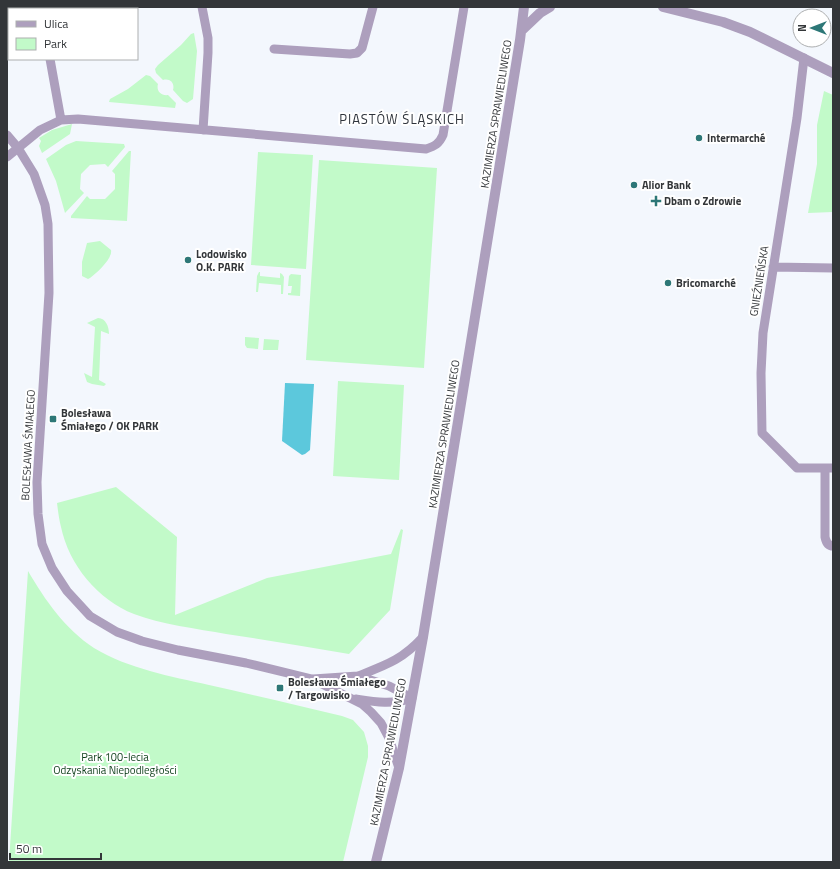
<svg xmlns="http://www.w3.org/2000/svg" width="840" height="869" font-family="'Titillium Web',sans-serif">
  <rect width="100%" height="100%" fill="#f3f7fd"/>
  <!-- green -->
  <path fill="#c2fac9" d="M 194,33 L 197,51 L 193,99 L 187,103 L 183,101 L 173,90 C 175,83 170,78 163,80 L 156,73 L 155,69 L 158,65 L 181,45 L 191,34 Z
    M 146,75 L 150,76 L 158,84 C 156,91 161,96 168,95 L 176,103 L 175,108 L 109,102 L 110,99 L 128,89 Z
    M 824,91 L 833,95 L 833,212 L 808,213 L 817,164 L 817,125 Z
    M 72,124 L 70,134 L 42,153 L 39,146 L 41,141 L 39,138 L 52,130 Z
    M 76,141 L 124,144 L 125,147 L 108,167 L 105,164 L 90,165 L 81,174 L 80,189 L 84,193 L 65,213 L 56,181 L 46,159 L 66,145 Z
    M 129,151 L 131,151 L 127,221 L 71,218 L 71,216 L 87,196 L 90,199 L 105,199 L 115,189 L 115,174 L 112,171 Z
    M 258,152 L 313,155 L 306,269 L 251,265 Z
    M 319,160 L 437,168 L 424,368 L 306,360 Z
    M 100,241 L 111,250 C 113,258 97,273 90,278 L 88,279 L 82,276 L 82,262 L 87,243 Z
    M 259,272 L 260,272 L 260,276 L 280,278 L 280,273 L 282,274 L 284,277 L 283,294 L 281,294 L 281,285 L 259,283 L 258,292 L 256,292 L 257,276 Z
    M 291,274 L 301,275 L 300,296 L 288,295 L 288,293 L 291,293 L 292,286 L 288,286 L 289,276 Z
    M 98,318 C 106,318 109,327 109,334 L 101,331 L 99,380 L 106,384 L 104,386 L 92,384 L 87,382 L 84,373 L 92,377 L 95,327 L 87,323 Z
    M 245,337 L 259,338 L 258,349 L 247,348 L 245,345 Z
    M 264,339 L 279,340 L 278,350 L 263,350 Z
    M 338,381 L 404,385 L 399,480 L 333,476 Z
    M 116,487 L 177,537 L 175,615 L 267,578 L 391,554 L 401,529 L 403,530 L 390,610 L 349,654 C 308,647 267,640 226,634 C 198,629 160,624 134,614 C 98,600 69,565 61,527 C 59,519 58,511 57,503 Z
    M 28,571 C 45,600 65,629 94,648 C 129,669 170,676 209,685 C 253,695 297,705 342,716 L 353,720 L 364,732 L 368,746 L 368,757 L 343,862 L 9,862 Z"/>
  <!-- water -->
  <path fill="#5cc8dc" d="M 285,383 L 314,384 L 310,450 L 305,454 L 302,455 L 282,441 Z"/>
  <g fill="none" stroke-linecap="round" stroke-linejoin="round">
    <!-- minor -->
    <path stroke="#ad9fbd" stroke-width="9" d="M 40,7 L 41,9
      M 202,7 L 208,38 L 208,53 L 203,130
      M 274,49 L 350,54 L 357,53 L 362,48 L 373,7
      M 804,58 L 797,118 L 763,333 L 761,373 L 762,433 L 797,468 L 833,468
      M 50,59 L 61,120
      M 7,135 L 18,148 L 34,174 L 45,205 L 48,224 L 49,293 L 37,482 L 38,514 L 42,544 L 52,568 L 67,591 L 90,616 L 117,632 L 142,641 L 178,650 L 246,663 L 312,679 L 362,704 L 371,712 L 381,723 L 389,738 L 399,768
      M 7,157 L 40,130 L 61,120 L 78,119 L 426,149 C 435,146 439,144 443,135 L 464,7
      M 773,267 L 833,268
      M 825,468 L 825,537 C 826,542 828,546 833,546
      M 358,676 C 386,665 402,660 423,637
      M 313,679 L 358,676 L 389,686 L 412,698
      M 356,699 C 375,702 393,705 412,698"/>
    <!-- tertiary -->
    <path stroke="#ad9fbd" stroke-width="10" d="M 663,7 L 723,22 L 750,32 L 833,73
      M 522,30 L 540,13 L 550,7
      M 376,862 L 399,768 L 423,637 L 520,40 L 524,7"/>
  </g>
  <!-- markers -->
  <g fill="#2d7777" stroke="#fff" stroke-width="1.5">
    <circle cx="699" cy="138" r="4"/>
    <circle cx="634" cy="185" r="4"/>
    <path d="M654 195h4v4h4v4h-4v4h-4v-4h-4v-4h4z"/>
    <circle cx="188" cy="260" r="4"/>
    <circle cx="668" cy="283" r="4"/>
    <rect x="49" y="415" width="8" height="8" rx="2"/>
    <rect x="276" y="684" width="8" height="8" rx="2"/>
  </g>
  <g text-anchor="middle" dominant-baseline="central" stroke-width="4" stroke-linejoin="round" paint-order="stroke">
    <!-- street labels -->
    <g font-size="11" fill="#333639" stroke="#fff">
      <text transform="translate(496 114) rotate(-81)">KAZIMIERZA SPRAWIEDLIWEGO</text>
      <text transform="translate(759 281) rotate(-81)">GNIEŹNIEŃSKA</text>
      <text transform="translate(444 434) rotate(-81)">KAZIMIERZA SPRAWIEDLIWEGO</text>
      <text transform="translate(28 445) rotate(-87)">BOLESŁAWA ŚMIAŁEGO</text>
      <text transform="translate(388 752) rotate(-79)">KAZIMIERZA SPRAWIEDLIWEGO</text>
    </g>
    <!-- poi labels -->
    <g font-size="11" font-weight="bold" fill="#333639" stroke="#fff" text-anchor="start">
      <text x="707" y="138">Intermarché</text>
      <text x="642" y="185">Alior Bank</text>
      <text x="664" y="201">Dbam o Zdrowie</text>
      <text x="196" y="254">Lodowisko<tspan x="196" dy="13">O.K. PARK</tspan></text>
      <text x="676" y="283">Bricomarché</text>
      <text x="61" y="413">Bolesława<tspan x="61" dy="13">Śmiałego / OK PARK</tspan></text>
      <text x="288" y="682">Bolesława Śmiałego<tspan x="288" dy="13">/ Targowisko</tspan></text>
    </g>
    <!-- park labels -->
    <g font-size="11" fill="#0e3e1a" stroke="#fff">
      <text x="115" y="757">Park 100-lecia<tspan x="115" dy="13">Odzyskania Niepodległości</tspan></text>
    </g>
    <!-- quarter labels -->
    <g font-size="13" letter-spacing="1" fill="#2f343c" stroke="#fff">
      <text x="402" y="119">PIASTÓW ŚLĄSKICH</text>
    </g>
  </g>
  <!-- border -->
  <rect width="840" height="869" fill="none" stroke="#333639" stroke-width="16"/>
  <!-- legend -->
  <rect x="8" y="8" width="130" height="52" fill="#ffffff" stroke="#adafb0"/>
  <rect x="16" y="21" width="20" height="6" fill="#ad9fbd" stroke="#adafb0"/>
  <text x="44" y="28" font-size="12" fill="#333639">Ulica</text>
  <rect x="16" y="38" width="20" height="12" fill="#c2fac9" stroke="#adafb0"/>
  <text x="44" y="48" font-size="12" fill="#333639">Park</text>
  <!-- north arrow -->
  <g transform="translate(812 28) rotate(270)"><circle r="19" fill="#ffffff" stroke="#adafb0"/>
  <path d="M0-3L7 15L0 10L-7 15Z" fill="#2d7777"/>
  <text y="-6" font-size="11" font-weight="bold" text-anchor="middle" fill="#333639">N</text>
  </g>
  <!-- scale -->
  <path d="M10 853v6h91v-6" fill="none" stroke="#333639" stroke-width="2"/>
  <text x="16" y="853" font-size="12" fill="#333639" stroke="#ffffff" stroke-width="3" paint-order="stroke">50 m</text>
</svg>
